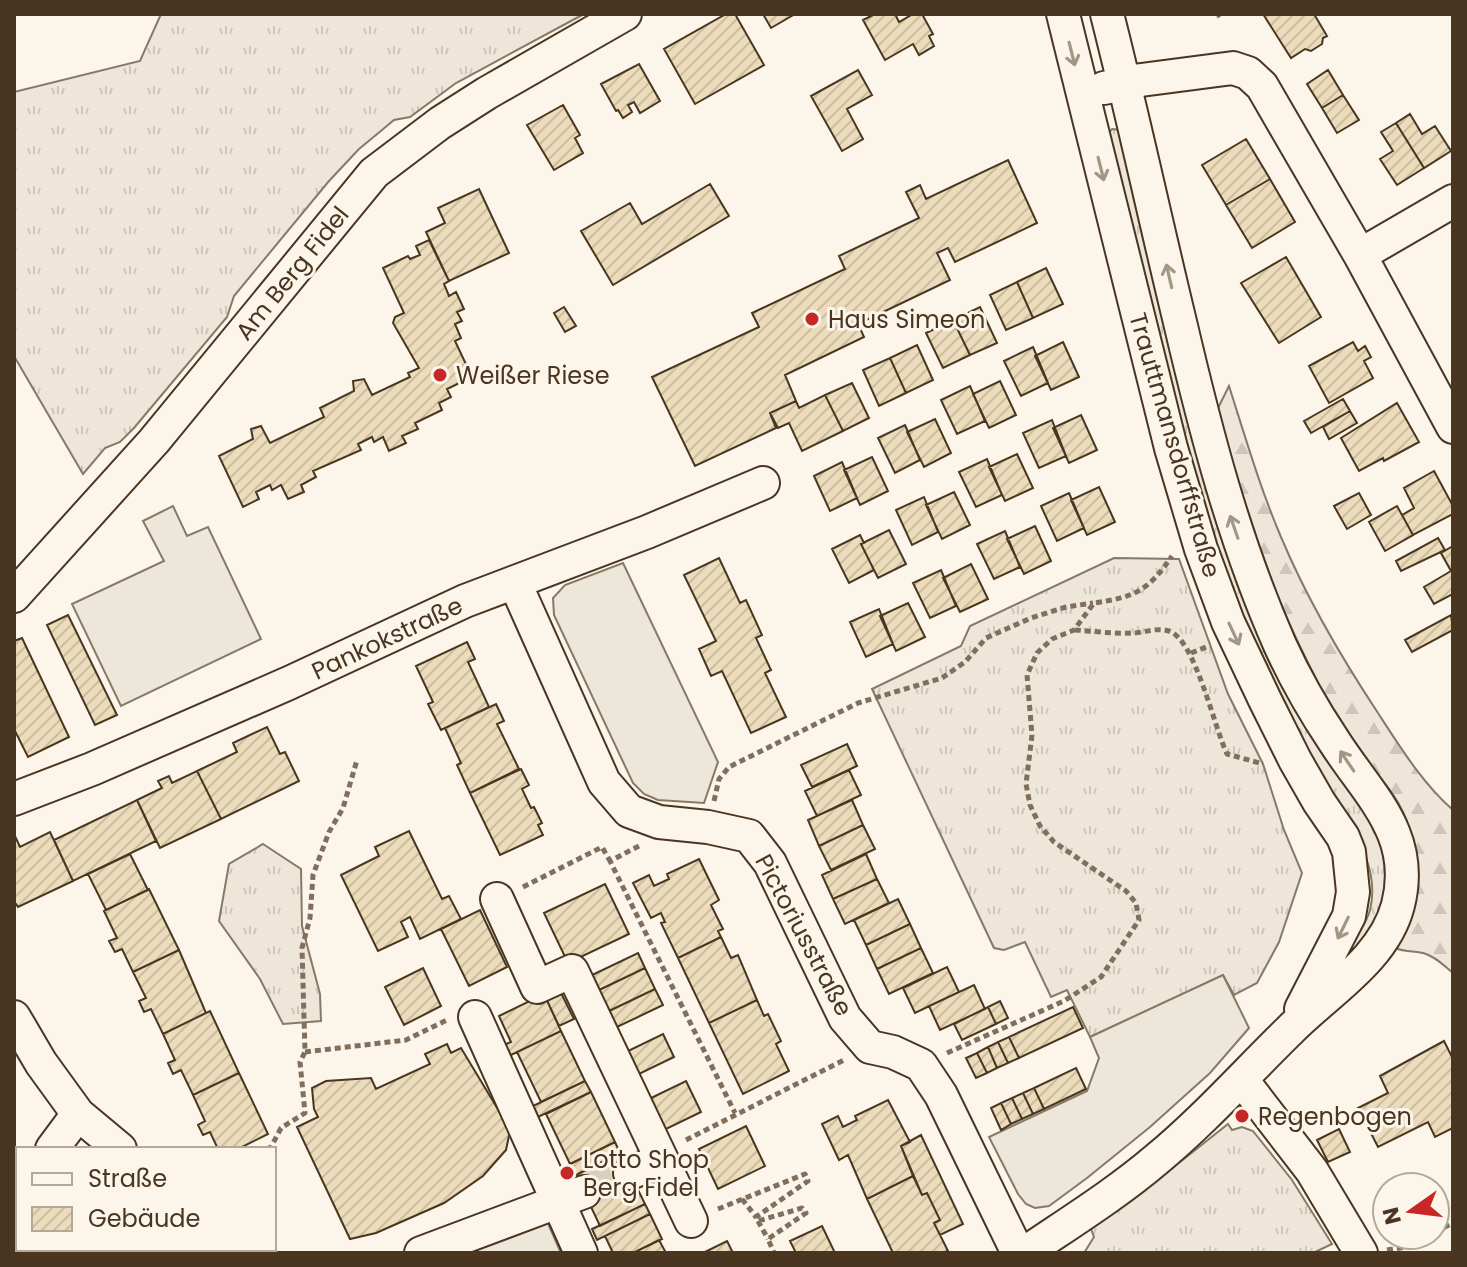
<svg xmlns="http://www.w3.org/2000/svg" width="1467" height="1267" font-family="Poppins,sans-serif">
  <defs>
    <pattern id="grass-tufts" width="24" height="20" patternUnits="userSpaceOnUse" patternTransform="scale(2)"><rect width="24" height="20" fill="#ede6d9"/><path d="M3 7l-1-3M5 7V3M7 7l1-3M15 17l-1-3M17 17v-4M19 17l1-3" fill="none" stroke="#cdc6ba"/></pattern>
    <pattern id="forest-firs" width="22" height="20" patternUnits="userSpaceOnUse" patternTransform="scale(2)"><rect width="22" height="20" fill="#ede6d9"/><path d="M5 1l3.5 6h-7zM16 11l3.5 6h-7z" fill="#cdc6ba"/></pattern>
    <pattern id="building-hatch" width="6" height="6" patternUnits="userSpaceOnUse" patternTransform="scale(2)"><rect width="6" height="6" fill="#ecdcbc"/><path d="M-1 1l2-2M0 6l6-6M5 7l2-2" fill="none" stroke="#ccbda1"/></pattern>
  </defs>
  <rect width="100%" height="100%" fill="#fbf6e9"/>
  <!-- grass -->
  <path fill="url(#grass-tufts)" stroke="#887966" stroke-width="2" d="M 161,14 L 584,14 L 456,83 L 410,117 L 394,120 L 382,130 L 359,149 L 329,181 L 234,296 L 227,317 L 134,428 L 120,442 L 105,448 L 83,474 L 14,356 L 14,92 L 140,61 Z
    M 1112,129 L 1120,130 L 1180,389 L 1207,488 L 1382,847 C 1391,900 1383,914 1351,954 L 1348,952 L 1349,947 C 1356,935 1367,923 1370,910 C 1381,866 1351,828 1330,793 C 1311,760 1294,725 1277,690 C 1260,656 1242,622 1229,585 C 1176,439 1145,284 1108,134 Z
    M 1114,558 L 1179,559 L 1228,694 L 1263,764 L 1284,830 L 1302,873 L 1279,942 L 1257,983 L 1234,995 L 1223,975 L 1090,1037 L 1067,990 L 1051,997 L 1025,942 L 1004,950 L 994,948 L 872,689 L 961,646 L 970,626 Z
    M 263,844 L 301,869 L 302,926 L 320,994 L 321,1021 L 283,1024 L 260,979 L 219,921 L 229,864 Z
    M 1228,1124 L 1232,1130 L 1242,1127 L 1253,1131 L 1292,1180 L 1332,1244 L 1313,1253 L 1084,1253 L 1094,1237 L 1091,1229 L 1160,1178 Z"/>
  <!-- forest -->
  <path fill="url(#forest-firs)" stroke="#887966" stroke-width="2" d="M 1229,386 C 1245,436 1260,488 1281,537 C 1307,599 1341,657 1378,713 C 1400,747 1423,784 1453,810 L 1453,973 C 1444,966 1435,956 1423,953 C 1414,951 1405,952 1395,948 C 1403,911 1420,866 1409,828 C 1399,792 1369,768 1349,737 C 1334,714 1320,688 1308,663 C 1267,582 1242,496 1217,410 Z"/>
  <!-- parking -->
  <path fill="#ede7d9" stroke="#887966" stroke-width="2" d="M 173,506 L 187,536 L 208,527 L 261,639 L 121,706 L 72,604 L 164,561 L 143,521 Z
    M 623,563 L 718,762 L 704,803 L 658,800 L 644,794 L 633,783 L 554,615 L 553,598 L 565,585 Z
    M 1223,975 L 1249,1028 L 1210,1073 L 1150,1127 L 1087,1178 L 1049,1206 L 1035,1208 L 1026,1204 L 1018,1194 L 989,1137 L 1087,1091 L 1099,1058 L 1090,1037 Z
    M 546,1219 L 561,1253 L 462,1253 Z"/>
  <!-- building -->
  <path fill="url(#building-hatch)" stroke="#4a3520" stroke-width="2" d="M 726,14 L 735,14 L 764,65 L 695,104 L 664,49 Z
    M 763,14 L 795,14 L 771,28 Z
    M 875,14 L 895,14 L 899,22 L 913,14 L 922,14 L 933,34 L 929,36 L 934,46 L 919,55 L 913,44 L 885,60 L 863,20 Z
    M 1263,14 L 1314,14 L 1327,36 L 1323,38 L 1322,44 L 1311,51 L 1305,49 L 1291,58 Z
    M 639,64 L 660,101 L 640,113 L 634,102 L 628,105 L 632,112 L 623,118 L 618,110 L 616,111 L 601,84 Z
    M 858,70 L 872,95 L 847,109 L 863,139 L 842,151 L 811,96 Z
    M 1328,70 L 1343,95 L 1322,108 L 1307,84 Z
    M 1343,95 L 1359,120 L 1337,133 L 1322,108 Z
    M 563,105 L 580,135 L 575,138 L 583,153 L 554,170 L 527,125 Z
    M 1410,114 L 1422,134 L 1435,126 L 1451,151 L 1424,168 L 1396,123 Z
    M 1396,123 L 1424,168 L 1397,185 L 1380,159 L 1393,151 L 1381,132 Z
    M 1246,139 L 1270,179 L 1226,205 L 1202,165 Z
    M 1008,160 L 1037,223 L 955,262 L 948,248 L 937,253 L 950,280 L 858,324 L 864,337 L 785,375 L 796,401 L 770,413 L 776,428 L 695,466 L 652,377 L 759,327 L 752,313 L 845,269 L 839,256 L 919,218 L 906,192 L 920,185 L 926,199 Z
    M 1270,179 L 1295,222 L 1252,248 L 1226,205 Z
    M 710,184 L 729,216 L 613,285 L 581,231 L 630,203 L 642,224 Z
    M 479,189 L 509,253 L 449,281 L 426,232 L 445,223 L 438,208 Z
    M 429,240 L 449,281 L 444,284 L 449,296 L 456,292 L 464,309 L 457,312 L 462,321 L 455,324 L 461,338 L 455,341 L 472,377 L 447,389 L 451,397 L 439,403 L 442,410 L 415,423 L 418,429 L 402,436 L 406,443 L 389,451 L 383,437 L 374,442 L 372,437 L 358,444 L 361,450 L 313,471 L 316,477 L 301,485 L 304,492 L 288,499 L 281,485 L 272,490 L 270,485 L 256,492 L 259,499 L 243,507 L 219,456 L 253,439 L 251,429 L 261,426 L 270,443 L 324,417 L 320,408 L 354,391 L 353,381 L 364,379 L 372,395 L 410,377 L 408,373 L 419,368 L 393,323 L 395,317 L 404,313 L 383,268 L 408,256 L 410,259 L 420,255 L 416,246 Z
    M 1286,257 L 1321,317 L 1279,343 L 1241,283 Z
    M 1046,268 L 1063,304 L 1033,318 L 1017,282 Z
    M 1017,282 L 1033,318 L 1006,330 L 990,295 Z
    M 564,307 L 576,326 L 565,332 L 554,313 Z
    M 980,307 L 997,343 L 970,355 L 953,320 Z
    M 953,320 L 970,355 L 943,368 L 926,333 Z
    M 1063,342 L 1079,377 L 1051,390 L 1035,356 Z
    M 1353,342 L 1358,351 L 1365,346 L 1371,357 L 1364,361 L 1373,378 L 1329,403 L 1309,366 Z
    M 917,345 L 933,380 L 906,393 L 890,358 Z
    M 1033,347 L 1048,383 L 1021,396 L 1004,361 Z
    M 890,358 L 906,393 L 879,406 L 863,370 Z
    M 1000,381 L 1016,415 L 989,428 L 973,394 Z
    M 852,383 L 869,418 L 843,431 L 825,395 Z
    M 970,386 L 985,421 L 957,434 L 941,400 Z
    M 825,395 L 843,431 L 802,451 L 789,423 L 778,428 L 770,413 L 796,401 L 799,408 Z
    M 1343,399 L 1350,411 L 1311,433 L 1304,421 Z
    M 1397,403 L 1419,442 L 1384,461 L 1383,458 L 1359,471 L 1341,438 Z
    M 1350,411 L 1357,423 L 1329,439 L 1323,427 Z
    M 1081,415 L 1097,450 L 1069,463 L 1053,428 Z
    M 935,419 L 951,453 L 924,467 L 907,432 Z
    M 1052,420 L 1066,456 L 1039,468 L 1023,433 Z
    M 905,425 L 920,460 L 895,473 L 878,438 Z
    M 1017,454 L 1033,488 L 1005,501 L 989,467 Z
    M 872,457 L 888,491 L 860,505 L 844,470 Z
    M 987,459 L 1002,495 L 976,507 L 959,472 Z
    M 842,462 L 857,498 L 830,511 L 814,476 Z
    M 1434,471 L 1453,506 L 1453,514 L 1413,535 L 1402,515 L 1414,508 L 1404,488 Z
    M 1099,487 L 1115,522 L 1087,535 L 1071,500 Z
    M 954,492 L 970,525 L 942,539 L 926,505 Z
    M 1069,493 L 1084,528 L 1057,541 L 1041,506 Z
    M 1359,493 L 1371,515 L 1347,529 L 1334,506 Z
    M 924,497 L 938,532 L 912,545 L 896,510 Z
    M 1397,506 L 1413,535 L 1385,551 L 1369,522 Z
    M 1035,526 L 1051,561 L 1024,574 L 1007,539 Z
    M 889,530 L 906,564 L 878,578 L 861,544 Z
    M 1005,531 L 1020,567 L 994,579 L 977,544 Z
    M 860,535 L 864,543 L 861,544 L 874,570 L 849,583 L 832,549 Z
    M 1438,538 L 1445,550 L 1401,571 L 1396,561 Z
    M 1453,546 L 1453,594 L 1434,604 L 1424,587 L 1451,571 L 1441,553 Z
    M 719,558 L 740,603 L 746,600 L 762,635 L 756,638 L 771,670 L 765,673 L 786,717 L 751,733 L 722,671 L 711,676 L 699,649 L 716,641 L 684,575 Z
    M 971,564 L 988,599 L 960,612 L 943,578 Z
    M 941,570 L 956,606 L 930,618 L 913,583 Z
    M 908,603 L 925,637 L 896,651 L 880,616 Z
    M 879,609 L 893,644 L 866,657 L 850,622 Z
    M 68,615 L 117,715 L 95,725 L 47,625 Z
    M 1451,615 L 1453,630 L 1412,652 L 1405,640 Z
    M 22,638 L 69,737 L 28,757 L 14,729 L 14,641 Z
    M 467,642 L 475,659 L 468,662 L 489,707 L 441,730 L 428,704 L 433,702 L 416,666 Z
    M 496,704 L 504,721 L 497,724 L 519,769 L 470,793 L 457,765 L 461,763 L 445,728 Z
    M 267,727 L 280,754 L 285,752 L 299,781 L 221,819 L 197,771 L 237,752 L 233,743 Z
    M 847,744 L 857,766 L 812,787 L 801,765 Z
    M 521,769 L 529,785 L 522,789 L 531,808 L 534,807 L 542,823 L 538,825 L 543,835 L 500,855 L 470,793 Z
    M 849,770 L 861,795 L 817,816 L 805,791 Z
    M 197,771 L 221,819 L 160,848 L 137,800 L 162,788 L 158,781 L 169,776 L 172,783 Z
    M 137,800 L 156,841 L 73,881 L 54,840 Z
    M 852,800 L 863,825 L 819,846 L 808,820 Z
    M 863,825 L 875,849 L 831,870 L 819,846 Z
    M 409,831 L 442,899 L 449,896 L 461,919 L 420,939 L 410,917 L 401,922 L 408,937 L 378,951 L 341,875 L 379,856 L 375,847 Z
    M 50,832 L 73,881 L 18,907 L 14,901 L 14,834 L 20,847 Z
    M 130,854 L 148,890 L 106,910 L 88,874 Z
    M 866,854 L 877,879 L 833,899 L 822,875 Z
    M 699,859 L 719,900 L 711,905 L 723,929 L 718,931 L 721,937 L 678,958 L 661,923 L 665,922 L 661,913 L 651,918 L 633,883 L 649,875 L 654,886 L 669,879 L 667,874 Z
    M 877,879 L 889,903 L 845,924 L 833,899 Z
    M 605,884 L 629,934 L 568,963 L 544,913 Z
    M 149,889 L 179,950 L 133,972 L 122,949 L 115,952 L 109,941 L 117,938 L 104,911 Z
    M 898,899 L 910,924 L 866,945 L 854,920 Z
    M 480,910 L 507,967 L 469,986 L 441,929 Z
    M 910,924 L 921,948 L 877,969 L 866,945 Z
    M 721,937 L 731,958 L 738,955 L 757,1000 L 709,1023 L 678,958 Z
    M 921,948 L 933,973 L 889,994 L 877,969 Z
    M 179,950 L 206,1013 L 163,1034 L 151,1009 L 144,1012 L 139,1001 L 146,998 L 133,972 Z
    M 638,953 L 645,968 L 597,991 L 590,976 Z
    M 947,967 L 959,992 L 915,1013 L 903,988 Z
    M 423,968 L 441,1006 L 404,1025 L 385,987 Z
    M 645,968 L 655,989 L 607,1012 L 597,991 Z
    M 974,985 L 985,1009 L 940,1030 L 929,1006 Z
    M 558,987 L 574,1019 L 559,1026 L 544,994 Z
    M 655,989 L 663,1005 L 615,1028 L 607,1012 Z
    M 544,994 L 561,1031 L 509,1056 L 504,1045 L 511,1042 L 499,1016 Z
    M 757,1000 L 764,1016 L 768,1014 L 781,1041 L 776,1044 L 789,1071 L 743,1094 L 709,1023 Z
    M 1000,1001 L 1008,1018 L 996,1024 L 988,1007 Z
    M 988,1007 L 996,1024 L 962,1040 L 954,1024 Z
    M 1073,1007 L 1083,1028 L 1019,1058 L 1009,1037 Z
    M 210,1011 L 239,1073 L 193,1095 L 181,1070 L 173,1074 L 168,1063 L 175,1060 L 163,1034 Z
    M 561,1031 L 585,1081 L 541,1102 L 517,1052 Z
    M 663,1034 L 674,1057 L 637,1075 L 626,1052 Z
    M 1009,1037 L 1019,1058 L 1008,1063 L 998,1042 Z
    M 1444,1041 L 1453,1059 L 1453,1128 L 1435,1137 L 1428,1122 L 1378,1147 L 1358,1108 L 1388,1093 L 1380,1076 Z
    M 998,1042 L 1008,1063 L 997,1068 L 988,1047 Z
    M 447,1044 L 451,1053 L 461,1048 L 505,1121 L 510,1131 L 506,1150 L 483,1176 L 444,1203 L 376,1233 L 350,1239 L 297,1127 L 318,1117 L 314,1109 L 312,1088 L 326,1081 L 371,1078 L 376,1089 L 430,1064 L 425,1054 Z
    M 988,1047 L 997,1068 L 987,1073 L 977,1053 Z
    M 977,1053 L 987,1073 L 976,1078 L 966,1058 Z
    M 1076,1068 L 1086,1089 L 1044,1109 L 1034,1088 Z
    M 239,1073 L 268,1134 L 238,1149 L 218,1149 L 210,1132 L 203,1135 L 198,1125 L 205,1121 L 193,1095 Z
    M 585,1081 L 591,1092 L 538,1117 L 533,1106 Z
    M 686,1081 L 701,1112 L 664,1130 L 649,1099 Z
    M 1034,1088 L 1044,1109 L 1033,1114 L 1023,1093 Z
    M 591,1092 L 615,1142 L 570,1164 L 546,1114 Z
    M 1023,1093 L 1033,1114 L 1022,1119 L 1012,1098 Z
    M 1012,1098 L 1022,1119 L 1011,1124 L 1001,1103 Z
    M 888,1100 L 910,1142 L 901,1146 L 913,1176 L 867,1199 L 848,1155 L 839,1160 L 822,1124 L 838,1116 L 843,1127 L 857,1120 L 855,1116 Z
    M 1001,1103 L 1011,1124 L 1001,1130 L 991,1108 Z
    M 746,1126 L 765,1166 L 718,1189 L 699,1149 Z
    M 1339,1129 L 1350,1152 L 1328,1162 L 1317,1140 Z
    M 921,1135 L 963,1224 L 940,1235 L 934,1223 L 940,1220 L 927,1193 L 922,1195 L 901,1146 Z
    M 615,1142 L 620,1153 L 568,1179 L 562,1168 Z
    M 620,1153 L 645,1204 L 600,1226 L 576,1175 Z
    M 913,1176 L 922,1195 L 927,1193 L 940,1220 L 934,1223 L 948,1251 L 943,1253 L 893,1253 L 867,1199 Z
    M 645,1204 L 650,1214 L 597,1240 L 592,1229 Z
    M 650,1214 L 662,1239 L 633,1253 L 613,1253 L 605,1236 Z
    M 822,1226 L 835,1253 L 796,1253 L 790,1241 Z
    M 659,1240 L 666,1253 L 633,1253 Z
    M 727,1241 L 733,1253 L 703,1253 Z"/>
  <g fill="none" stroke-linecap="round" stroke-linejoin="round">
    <!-- minor-tunnel -->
    <path stroke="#d8cfc1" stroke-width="32" stroke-dasharray="32 16" stroke-linecap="butt" d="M 584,1192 L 630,1173"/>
    <defs>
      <path id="minor" d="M 1063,14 L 1171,448 L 1201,549 L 1228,622 L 1265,700 L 1295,760 L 1319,802 L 1343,837 L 1349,852 L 1353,892 L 1349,916 L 1301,1009
        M 1104,88 L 1141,80 L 1233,68 L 1248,73 L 1262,86 L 1360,255 L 1453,427
        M 1360,255 L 1453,201
        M 515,583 L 604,782 L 629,811 L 659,822 L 708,827 L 749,836 L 770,863 L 845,1018 L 870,1047 L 893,1052 L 921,1065 L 941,1095 L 1018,1253
        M 14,596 L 154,441 L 374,173 L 440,123 L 487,93 L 625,14
        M 14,799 L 92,769 L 289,683 L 465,601 L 647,532 L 763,483
        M 497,899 L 537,987 L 572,971 L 691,1221
        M 14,1017 L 41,1063 L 78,1114 L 120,1149
        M 475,1017 L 581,1253
        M 1242,1080 L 1312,1171 L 1361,1253
        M 52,1149 L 78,1114
        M 630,1173 L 662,1160
        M 14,1189 L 18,1186
        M 241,1249 L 246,1253
        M 421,1253 L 584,1192
        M 1025,1253 C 1069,1223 1116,1194 1157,1159 C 1204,1120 1245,1074 1289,1031 C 1326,993 1384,960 1398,905 C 1416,834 1369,796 1334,741 C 1314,711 1295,678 1280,645 C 1234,541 1206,433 1180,322 C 1155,219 1133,116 1107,14"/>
    </defs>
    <!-- minor casing -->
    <use href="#minor" stroke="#4a3520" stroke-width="36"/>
    <!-- path -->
    <path stroke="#7f6f5c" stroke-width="5" stroke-dasharray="6 4" stroke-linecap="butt" d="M 1218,14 L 1220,17
      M 1075,630 C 1093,631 1113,634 1132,633 C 1144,633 1156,627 1169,631 C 1195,639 1214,727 1227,754 L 1263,764
      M 1191,653 L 1209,646
      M 714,801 L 719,779 L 729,767 L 858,703 L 942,678 L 965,662 L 986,638 L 1031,618 L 1066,607 L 1093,603
      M 639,846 L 610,861 L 735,1113
      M 523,887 L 602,847 L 610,861
      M 305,1052 L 406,1040 L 447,1020
      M 947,1053 L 1064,1001 L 1101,977 L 1139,920 L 1136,903 L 1126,891 L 1054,842 L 1040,826 L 1030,805 L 1026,784 L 1032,735 L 1027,675 L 1037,653 L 1052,639 L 1074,630 L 1094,603 C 1135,597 1148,591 1172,556
      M 686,1140 L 844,1060
      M 267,1149 L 271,1147 L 281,1128 L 305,1113 L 300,1062 L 305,1052 L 302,948 L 310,918 L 313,875 L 329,832 L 343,808 L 357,760
      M 742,1199 L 756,1217
      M 718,1209 L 805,1174 L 808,1181 L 756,1217 L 758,1221 L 802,1208 L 806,1213 L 768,1239 L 774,1253
      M 758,1221 L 768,1239
      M 1435,1232 L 1453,1223
      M 1387,1250 L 1406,1247 L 1429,1235"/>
    <!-- minor -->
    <use href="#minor" stroke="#fbf6e9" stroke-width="32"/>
  </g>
  <!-- one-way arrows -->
  <defs><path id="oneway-shaft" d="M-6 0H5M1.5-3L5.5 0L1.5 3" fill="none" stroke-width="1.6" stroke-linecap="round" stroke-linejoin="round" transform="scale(2)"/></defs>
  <g stroke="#a29684">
    <use href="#oneway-shaft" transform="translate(1072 54) rotate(76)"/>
    <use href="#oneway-shaft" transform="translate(1101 169) rotate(76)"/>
    <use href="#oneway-shaft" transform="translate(1169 276) rotate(-103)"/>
    <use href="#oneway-shaft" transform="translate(1234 527) rotate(-109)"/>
    <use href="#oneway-shaft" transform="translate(1234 634) rotate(65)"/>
    <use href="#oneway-shaft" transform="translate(1347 761) rotate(-124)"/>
    <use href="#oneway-shaft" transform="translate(1343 928) rotate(116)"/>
  </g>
  <!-- markers -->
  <g fill="#c62828" stroke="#fbf6e9" stroke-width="3">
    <circle cx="812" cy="319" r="8"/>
    <circle cx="440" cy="375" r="8"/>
    <circle cx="1242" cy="1116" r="8"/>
    <circle cx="567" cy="1173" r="8"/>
  </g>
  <g text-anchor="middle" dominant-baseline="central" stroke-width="6" stroke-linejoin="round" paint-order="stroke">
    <!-- street labels -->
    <g font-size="24" fill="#4a3520" stroke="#fbf6e9">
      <text transform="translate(292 273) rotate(-51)">Am Berg Fidel</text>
      <text transform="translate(1175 445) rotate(74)">Trauttmansdorffstraße</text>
      <text transform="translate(387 638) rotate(-25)">Pankokstraße</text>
      <text transform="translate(804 935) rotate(62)">Pictoriusstraße</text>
    </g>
    <!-- poi labels -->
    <g font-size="24" fill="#4a3520" stroke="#fbf6e9" text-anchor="start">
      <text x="828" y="319">Haus Simeon</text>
      <text x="456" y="375">Weißer Riese</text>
      <text x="1258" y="1116">Regenbogen</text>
      <text x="583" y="1159">Lotto Shop<tspan x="583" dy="28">Berg Fidel</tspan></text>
    </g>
  </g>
  <!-- border -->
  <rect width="1467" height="1267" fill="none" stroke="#4a3520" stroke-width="32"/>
  <!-- legend -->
  <rect x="16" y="1147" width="260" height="104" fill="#fbf6e9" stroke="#b4a999" stroke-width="2"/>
  <rect x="32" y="1173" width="40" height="12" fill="#fbf6e9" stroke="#b4a999" stroke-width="2"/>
  <text x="88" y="1187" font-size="24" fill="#4a3520">Straße</text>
  <rect x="32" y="1207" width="40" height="24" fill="url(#building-hatch)" stroke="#b4a999" stroke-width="2"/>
  <text x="88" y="1227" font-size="24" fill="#4a3520">Gebäude</text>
  <!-- north arrow -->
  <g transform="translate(1411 1211) rotate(256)"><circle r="38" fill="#fbf6e9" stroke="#b4a999" stroke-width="2"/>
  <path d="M0-6L14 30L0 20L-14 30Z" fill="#c62828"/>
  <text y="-12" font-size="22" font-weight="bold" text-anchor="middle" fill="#4a3520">N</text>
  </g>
</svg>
